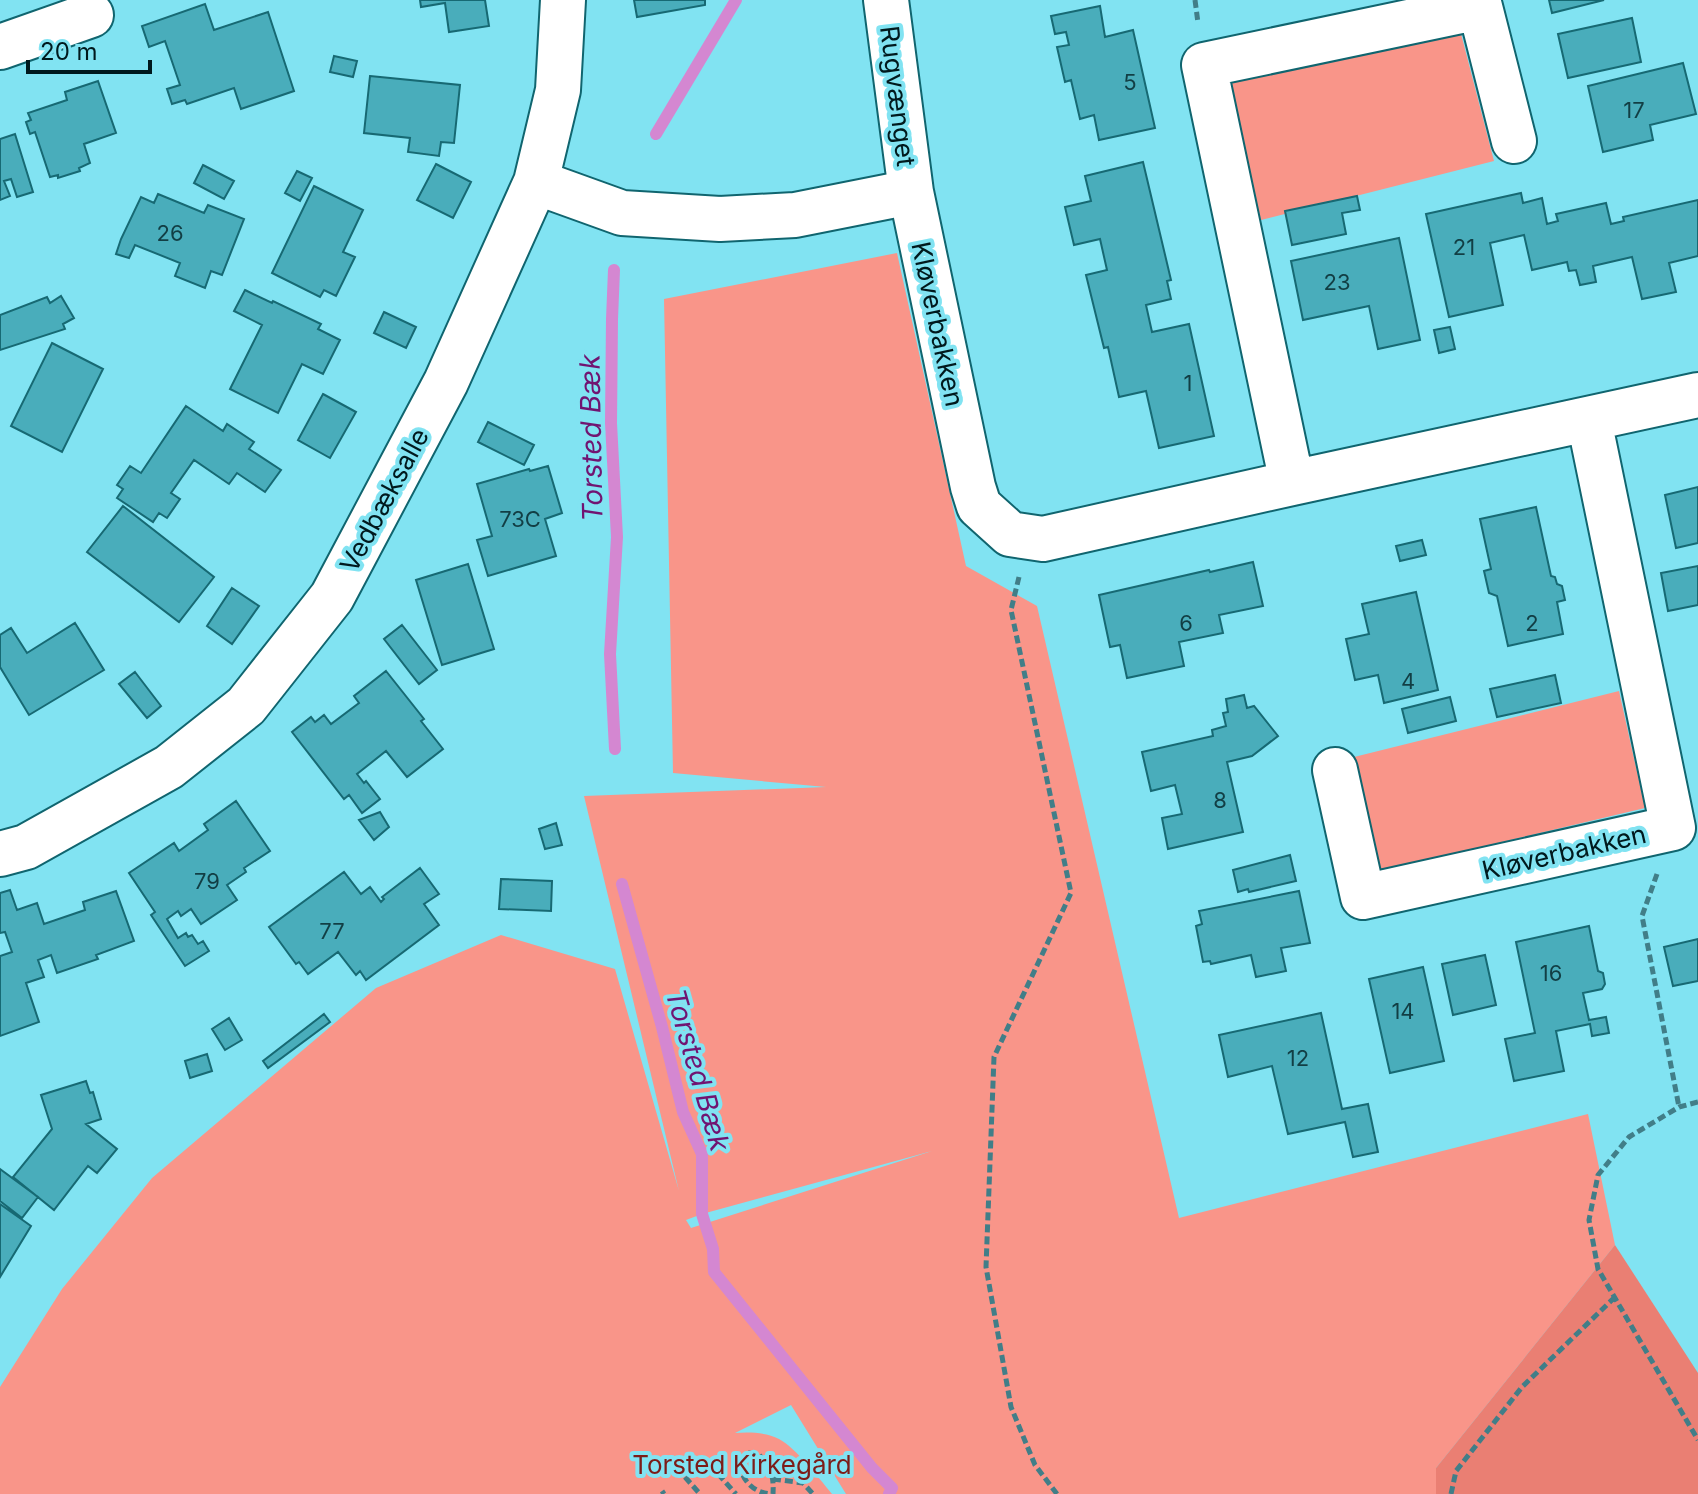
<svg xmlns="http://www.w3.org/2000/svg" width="1698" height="1494" font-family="Inter,sans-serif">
  <rect width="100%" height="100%" fill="#81e3f2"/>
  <!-- green -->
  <path fill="#f99589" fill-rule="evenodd" d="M 1459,26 L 1494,161 L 1261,220 L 1227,84 Z
    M 897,253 L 966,566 L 1037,606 L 1179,1218 L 1588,1114 L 1615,1245 L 1436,1468 L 1436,1494 L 846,1494 L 791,1405 L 735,1433 C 748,1432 766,1432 779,1439 C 796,1448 819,1478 832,1494 L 0,1494 L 0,1387 L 62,1289 L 152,1178 L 376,988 L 501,935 L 615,969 L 679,1191 L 584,796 L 826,787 L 673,773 L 664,299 ZM 932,1151 L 691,1228 L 686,1220 L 702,1214 Z
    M 1619,691 L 1645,808 L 1372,873 L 1354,757 Z"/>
  <!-- forest -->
  <path fill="#ea7f73" d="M 1615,1245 L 1698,1373 L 1698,1494 L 1436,1494 L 1436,1468 Z"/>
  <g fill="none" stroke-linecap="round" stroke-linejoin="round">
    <!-- stream -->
    <path stroke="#d487d1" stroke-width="12" d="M 656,134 L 736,0
      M 614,270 L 612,319 L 611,423 L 617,537 L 610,654 L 615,749
      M 622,884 L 662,1027 L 683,1112 L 702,1154 L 702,1214 L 713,1249 L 714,1272 L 872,1468 L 892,1488 L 889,1494"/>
  </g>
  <!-- building -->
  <path fill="#49adbb" stroke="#176973" stroke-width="2" d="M 420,0 L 485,0 L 489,26 L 449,32 L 445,3 L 421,7 Z
    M 634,0 L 705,0 L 705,5 L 637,17 Z
    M 1549,0 L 1604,0 L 1552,13 Z
    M 205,4 L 214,30 L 268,12 L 294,91 L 241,109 L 234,88 L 187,104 L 185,100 L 172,104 L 167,89 L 180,85 L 165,41 L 149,47 L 142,26 Z
    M 1100,6 L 1105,37 L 1133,30 L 1155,128 L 1099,140 L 1094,115 L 1080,119 L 1071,80 L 1065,82 L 1057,47 L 1069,45 L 1066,32 L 1055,34 L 1051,16 Z
    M 1632,18 L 1641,62 L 1568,78 L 1558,34 Z
    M 334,56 L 357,61 L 353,77 L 330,72 Z
    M 1683,63 L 1696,114 L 1650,125 L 1653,140 L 1603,152 L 1588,86 Z
    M 370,76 L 460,85 L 454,143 L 441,142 L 439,156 L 408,152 L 410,138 L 364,133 Z
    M 98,81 L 116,133 L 84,144 L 90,163 L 79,168 L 80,171 L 58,178 L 58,175 L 50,177 L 35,132 L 30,134 L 26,122 L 31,120 L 28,113 L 67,100 L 65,92 Z
    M 15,134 L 33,192 L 17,197 L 11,179 L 4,181 L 10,196 L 0,200 L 0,139 Z
    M 1143,162 L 1171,280 L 1167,281 L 1171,299 L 1146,305 L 1152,332 L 1189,324 L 1214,436 L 1159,448 L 1146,391 L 1119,397 L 1108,347 L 1104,348 L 1086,275 L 1107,270 L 1100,239 L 1074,245 L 1065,207 L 1091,201 L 1085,176 Z
    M 436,164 L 471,182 L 453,218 L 417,200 Z
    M 203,165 L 234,181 L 224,199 L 194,183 Z
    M 297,171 L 312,178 L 300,201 L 285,193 Z
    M 314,186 L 363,210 L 343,252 L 355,257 L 336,296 L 324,290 L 320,297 L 272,273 Z
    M 1521,193 L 1523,203 L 1542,198 L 1547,224 L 1558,221 L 1556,214 L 1606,203 L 1611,224 L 1624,221 L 1623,217 L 1698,200 L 1698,256 L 1669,263 L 1676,292 L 1642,299 L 1632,257 L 1593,266 L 1596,282 L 1580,285 L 1576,270 L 1569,271 L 1567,262 L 1532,270 L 1524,235 L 1490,243 L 1503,305 L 1449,317 L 1426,214 Z
    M 158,194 L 204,213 L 208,205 L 244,219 L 222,275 L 211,271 L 205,288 L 175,276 L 180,263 L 135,245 L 129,258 L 116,254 L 121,239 L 141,197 L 154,203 Z
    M 1357,196 L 1360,210 L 1342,213 L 1346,234 L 1292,245 L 1285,211 Z
    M 1399,238 L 1420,340 L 1378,349 L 1369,306 L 1303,320 L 1291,261 Z
    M 245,290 L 272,303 L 273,301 L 321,324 L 318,329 L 340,340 L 323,374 L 302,364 L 278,413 L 230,389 L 262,325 L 234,311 Z
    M 61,296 L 74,318 L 63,324 L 65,329 L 0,350 L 0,315 L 47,297 L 50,303 Z
    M 384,312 L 416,327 L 406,348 L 374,333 Z
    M 1450,327 L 1455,349 L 1439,353 L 1434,330 Z
    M 52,343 L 103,369 L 62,452 L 11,426 Z
    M 323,394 L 356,412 L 330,458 L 298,440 Z
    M 186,406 L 223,431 L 227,424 L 254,442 L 249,449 L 281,470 L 265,492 L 237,473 L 229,484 L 194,460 L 171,493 L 180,499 L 167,518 L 159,513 L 153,522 L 117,498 L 123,489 L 117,485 L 130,466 L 141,473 Z
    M 488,422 L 534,445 L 524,465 L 478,442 Z
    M 548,466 L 562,513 L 545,519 L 556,556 L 488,576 L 477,540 L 492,536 L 477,484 L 529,469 L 530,471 Z
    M 1698,487 L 1698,543 L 1676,548 L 1665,495 Z
    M 123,506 L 214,577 L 179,622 L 87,552 Z
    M 1536,507 L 1551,576 L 1555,577 L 1557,584 L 1562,586 L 1565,600 L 1557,602 L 1563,634 L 1508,646 L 1497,596 L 1489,593 L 1484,571 L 1491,569 L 1480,519 Z
    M 1422,540 L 1426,555 L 1400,561 L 1396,546 Z
    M 1253,562 L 1263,606 L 1219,615 L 1223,633 L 1179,642 L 1184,666 L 1127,678 L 1120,645 L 1110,647 L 1099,595 L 1209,570 L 1210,572 Z
    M 468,564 L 494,649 L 442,665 L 416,580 Z
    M 1698,566 L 1698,605 L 1668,611 L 1661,573 Z
    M 232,588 L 259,606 L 232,644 L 207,626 Z
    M 1416,592 L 1438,690 L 1384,703 L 1378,675 L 1355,680 L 1346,639 L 1369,634 L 1362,604 Z
    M 75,623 L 104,670 L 29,715 L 0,667 L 0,635 L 11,628 L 27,653 Z
    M 402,625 L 437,670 L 419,684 L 384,639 Z
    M 386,671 L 424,719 L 421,721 L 443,749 L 407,777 L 386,751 L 357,774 L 364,783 L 366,781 L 380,799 L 362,813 L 349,795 L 344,799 L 292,732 L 311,717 L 315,722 L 324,715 L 331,724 L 359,703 L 354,696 Z
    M 135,672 L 161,706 L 147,718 L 119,684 Z
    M 1555,675 L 1561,703 L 1497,717 L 1490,689 Z
    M 1244,695 L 1247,708 L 1254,706 L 1278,736 L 1252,756 L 1227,762 L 1243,832 L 1168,849 L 1162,818 L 1182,814 L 1175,785 L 1151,791 L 1142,752 L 1213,736 L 1212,730 L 1226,726 L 1223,713 L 1228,712 L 1226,699 Z
    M 1450,697 L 1456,721 L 1408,733 L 1402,709 Z
    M 236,801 L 270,851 L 244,868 L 246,872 L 227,885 L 237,900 L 201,924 L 191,909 L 181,916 L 178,911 L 167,919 L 178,938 L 186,933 L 188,937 L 192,935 L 198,944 L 203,941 L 209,951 L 185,966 L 151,915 L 155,912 L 129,873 L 174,843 L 179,851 L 208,830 L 204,824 Z
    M 380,812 L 389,827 L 374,840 L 359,820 Z
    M 556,823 L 562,845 L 545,849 L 539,829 Z
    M 1290,855 L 1296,881 L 1249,892 L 1248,889 L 1238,892 L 1233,870 Z
    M 420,868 L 439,894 L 424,904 L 439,925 L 366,980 L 360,971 L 356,975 L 338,952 L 308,974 L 299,962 L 296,964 L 269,927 L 344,872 L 361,894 L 370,887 L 381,902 L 384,899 L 382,897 Z
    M 501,879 L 552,881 L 551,911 L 499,909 Z
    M 10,890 L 17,910 L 37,903 L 44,924 L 85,910 L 83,902 L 116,891 L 134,941 L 96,955 L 98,959 L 57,973 L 51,955 L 38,960 L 44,977 L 26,983 L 39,1022 L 0,1036 L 0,956 L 12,952 L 5,932 L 0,933 L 0,893 Z
    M 1299,891 L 1310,943 L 1281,948 L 1286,971 L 1256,977 L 1251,955 L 1211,964 L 1210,961 L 1203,962 L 1196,926 L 1202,924 L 1199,911 Z
    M 1589,926 L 1598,971 L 1603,973 L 1605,984 L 1602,989 L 1583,993 L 1589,1020 L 1606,1017 L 1609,1033 L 1592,1036 L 1590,1024 L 1556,1031 L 1564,1071 L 1514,1081 L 1505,1039 L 1535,1033 L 1516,942 Z
    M 1698,939 L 1698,981 L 1673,986 L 1664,947 Z
    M 1485,955 L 1496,1005 L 1453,1015 L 1442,964 Z
    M 1423,967 L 1444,1061 L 1390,1073 L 1369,979 Z
    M 1321,1013 L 1342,1109 L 1368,1104 L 1378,1152 L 1353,1157 L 1345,1122 L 1288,1134 L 1272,1066 L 1228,1077 L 1219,1035 Z
    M 324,1014 L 330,1022 L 268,1068 L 263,1061 Z
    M 229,1018 L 242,1040 L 225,1050 L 212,1029 Z
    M 207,1054 L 212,1071 L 190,1078 L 185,1061 Z
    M 86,1081 L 90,1093 L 93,1092 L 101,1119 L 86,1124 L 117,1149 L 97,1173 L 88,1166 L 54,1210 L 13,1177 L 52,1129 L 41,1095 Z
    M 0,1169 L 38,1197 L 22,1218 L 0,1201 Z
    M 0,1204 L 31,1226 L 0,1277 Z"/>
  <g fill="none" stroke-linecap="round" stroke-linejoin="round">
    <defs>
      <path id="minor" d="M 886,0 L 911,192 L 973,487 L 979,506 L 1010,534 L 1043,539 L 1292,483 L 1698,395
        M 0,47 L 91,15
        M 536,182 L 622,213 L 720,219 L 795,215 L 911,192
        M 1292,483 L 1204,65 L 1480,7 L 1514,141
        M 1335,770 L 1363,897 L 1673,828 L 1589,420
        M 0,854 L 26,847 L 169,767 L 246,706 L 332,597 L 446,382 L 536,182 L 558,90 L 563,0"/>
    </defs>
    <!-- minor casing -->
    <use href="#minor" stroke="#10656f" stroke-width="48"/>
    <!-- path -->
    <path stroke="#417e88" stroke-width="5" stroke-dasharray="8 4" stroke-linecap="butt" d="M 1195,0 L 1198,23
      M 1019,577 L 1011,610 L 1071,893 L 994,1057 L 986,1267 L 1011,1407 L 1035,1465 L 1057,1494
      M 1657,874 L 1642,916 L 1679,1107
      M 1698,1102 L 1679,1107 L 1629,1137 L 1598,1175 L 1589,1220 L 1598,1269 L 1698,1440
      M 748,1453 L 758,1454 C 771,1466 774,1476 773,1494 C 754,1494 739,1479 740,1460 Z
      M 710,1465 L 736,1494
      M 685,1477 L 700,1494
      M 773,1479 L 803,1483 L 813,1494
      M 662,1491 L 664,1494
      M 1451,1494 L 1456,1471 L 1522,1387 L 1615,1297"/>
    <!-- minor -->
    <use href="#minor" stroke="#fff" stroke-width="44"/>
  </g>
  <g text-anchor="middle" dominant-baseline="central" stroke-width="8" stroke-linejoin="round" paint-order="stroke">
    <!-- number labels -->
    <g font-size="22" fill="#123e44">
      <text x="1130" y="82">5</text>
      <text x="1634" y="110">17</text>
      <text x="170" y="233">26</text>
      <text x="1464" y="247">21</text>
      <text x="1337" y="282">23</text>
      <text x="1188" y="383">1</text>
      <text x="520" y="519">73C</text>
      <text x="1186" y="623">6</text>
      <text x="1532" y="623">2</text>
      <text x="1408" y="681">4</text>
      <text x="1220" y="800">8</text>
      <text x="207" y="881">79</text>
      <text x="332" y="931">77</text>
      <text x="1551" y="973">16</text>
      <text x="1403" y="1011">14</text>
      <text x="1298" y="1058">12</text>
    </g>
    <!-- street labels -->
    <g font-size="26" fill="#00191d" stroke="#81e3f2">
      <text transform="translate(898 96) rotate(83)">Rugvænget</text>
      <text transform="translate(938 324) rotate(78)">Kløverbakken</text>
      <text transform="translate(384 500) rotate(-62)">Vedbæksalle</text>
      <text transform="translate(1564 852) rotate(-13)">Kløverbakken</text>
    </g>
    <!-- park labels -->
    <g font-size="26" fill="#7c1c18" stroke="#81e3f2">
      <text x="742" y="1464">Torsted Kirkegård</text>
    </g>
    <!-- water labels -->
    <g font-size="28" font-style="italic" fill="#711471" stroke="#81e3f2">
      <text transform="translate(591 438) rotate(-91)">Torsted Bæk</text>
      <text transform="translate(698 1070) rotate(74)">Torsted Bæk</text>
    </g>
  </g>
  <!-- scale -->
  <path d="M28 60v12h122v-12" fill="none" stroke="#00191d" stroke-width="4"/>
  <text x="40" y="60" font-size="24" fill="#00191d" stroke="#81e3f2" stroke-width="6" paint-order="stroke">20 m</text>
</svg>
